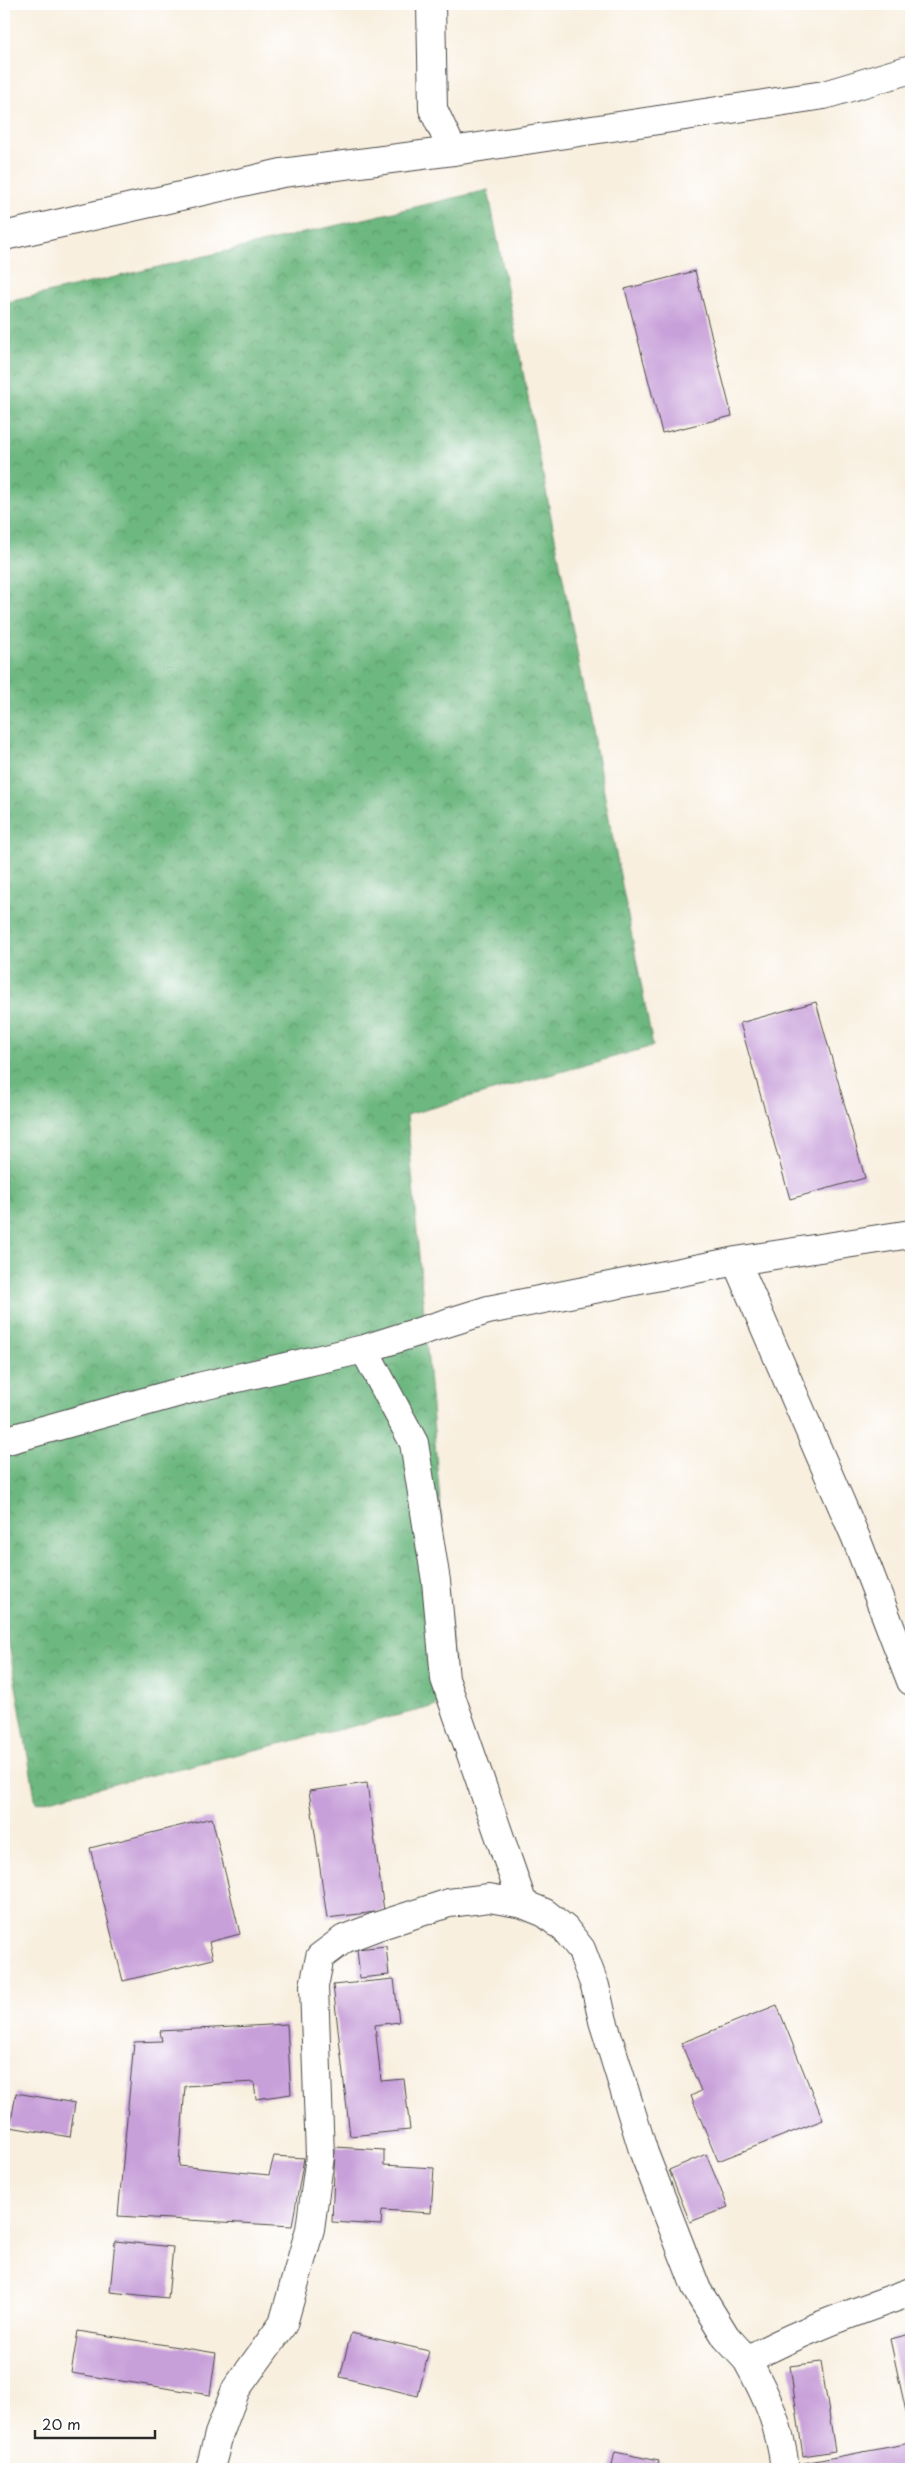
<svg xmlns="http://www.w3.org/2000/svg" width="915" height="2473" font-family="'Playpen Sans',sans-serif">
  <defs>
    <pattern id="forest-crowns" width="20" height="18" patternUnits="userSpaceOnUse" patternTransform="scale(1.25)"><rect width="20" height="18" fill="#6db880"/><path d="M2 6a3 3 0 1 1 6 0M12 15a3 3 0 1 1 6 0" fill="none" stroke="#5a9669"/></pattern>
  </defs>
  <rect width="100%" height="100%" fill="#fff"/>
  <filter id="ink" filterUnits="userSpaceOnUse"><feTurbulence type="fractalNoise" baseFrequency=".02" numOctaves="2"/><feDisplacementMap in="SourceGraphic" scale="10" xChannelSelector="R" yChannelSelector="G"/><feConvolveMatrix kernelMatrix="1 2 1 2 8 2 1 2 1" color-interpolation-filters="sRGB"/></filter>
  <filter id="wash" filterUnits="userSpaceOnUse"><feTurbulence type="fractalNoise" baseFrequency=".0096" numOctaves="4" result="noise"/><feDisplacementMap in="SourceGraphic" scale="20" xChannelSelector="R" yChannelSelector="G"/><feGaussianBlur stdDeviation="1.12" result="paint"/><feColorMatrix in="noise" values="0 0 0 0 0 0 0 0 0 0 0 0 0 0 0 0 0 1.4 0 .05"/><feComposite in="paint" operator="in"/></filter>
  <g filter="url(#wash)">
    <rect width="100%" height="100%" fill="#f8efdf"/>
    <!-- forest -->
    <path fill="url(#forest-crowns)" stroke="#4c7256" d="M 488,190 L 653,1046 L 407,1115 L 457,1701 L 36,1803 L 4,1615 L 4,303 Z"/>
    <g id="blocks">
      <!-- building -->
      <path fill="#c79fd9" d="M 695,271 L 732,416 L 662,433 L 625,289 Z
        M 816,1002 L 865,1178 L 790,1199 L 740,1023 Z
        M 367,1783 L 384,1911 L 327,1918 L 309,1791 Z
        M 212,1818 L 240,1934 L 209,1942 L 213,1959 L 123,1981 L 90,1848 Z
        M 386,1946 L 389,1975 L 360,1978 L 357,1949 Z
        M 394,1979 L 399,2022 L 375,2025 L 381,2081 L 404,2079 L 410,2130 L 350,2136 L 333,1985 Z
        M 777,2005 L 823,2120 L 718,2161 L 691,2096 L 701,2091 L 681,2043 Z
        M 287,2024 L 291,2094 L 256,2099 L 254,2082 L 185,2086 L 179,2166 L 269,2175 L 274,2156 L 304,2158 L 292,2226 L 118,2216 L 134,2042 L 162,2041 L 160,2031 Z
        M 16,2093 L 75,2103 L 70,2137 L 10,2127 Z
        M 335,2147 L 384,2150 L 384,2165 L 434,2168 L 431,2213 L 382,2210 L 381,2225 L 332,2222 Z
        M 706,2154 L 728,2207 L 690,2222 L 669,2170 Z
        M 115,2241 L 173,2247 L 168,2298 L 110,2292 Z
        M 78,2331 L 216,2353 L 210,2395 L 71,2373 Z
        M 351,2333 L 429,2351 L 418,2396 L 340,2377 Z
        M 911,2334 L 911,2430 L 910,2430 L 890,2339 Z
        M 821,2362 L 835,2451 L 803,2456 L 790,2366 Z
        M 911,2443 L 911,2469 L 805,2469 L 804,2463 Z
        M 615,2452 L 659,2461 L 657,2469 L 611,2469 Z"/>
    </g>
  </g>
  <g filter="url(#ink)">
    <use href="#blocks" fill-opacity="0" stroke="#4a4846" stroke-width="1"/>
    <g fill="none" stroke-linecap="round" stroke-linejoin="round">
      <defs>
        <path id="minor" d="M 431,4 L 433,109 L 453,151
          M 4,236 L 282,173 L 453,151 L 824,95 L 911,69
          M 736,1261 L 856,1538 L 911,1681
          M 364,1349 L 414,1443 L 436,1581 L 445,1679 L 523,1904
          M 4,1441 L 198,1387 L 364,1349 L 488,1310 L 736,1261 L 911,1234
          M 210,2469 L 219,2434 L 236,2389 L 283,2324 L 310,2229 L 320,2156 L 314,1986 L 320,1957 L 344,1939 L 378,1926 L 449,1903 L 489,1898 L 523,1904 L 545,1913 L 565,1929 L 581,1949 L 595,1986 L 603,2021 L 644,2153 L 697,2290 L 726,2337 L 747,2360
          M 785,2469 C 780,2426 768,2398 747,2360 C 800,2331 855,2312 911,2292"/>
      </defs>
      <!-- minor casing -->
      <use href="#minor" stroke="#4a4846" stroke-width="30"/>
      <!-- minor -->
      <use href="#minor" stroke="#fff" stroke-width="28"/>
    </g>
  </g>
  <!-- margin -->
  <rect width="915" height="2473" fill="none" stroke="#fff" stroke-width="20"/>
  <!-- scale -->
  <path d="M35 2430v8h120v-8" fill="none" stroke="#2b2b2b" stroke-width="2.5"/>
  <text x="42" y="2430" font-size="15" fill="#2b2b2b" stroke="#ffffff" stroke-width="4" paint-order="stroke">20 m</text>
</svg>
